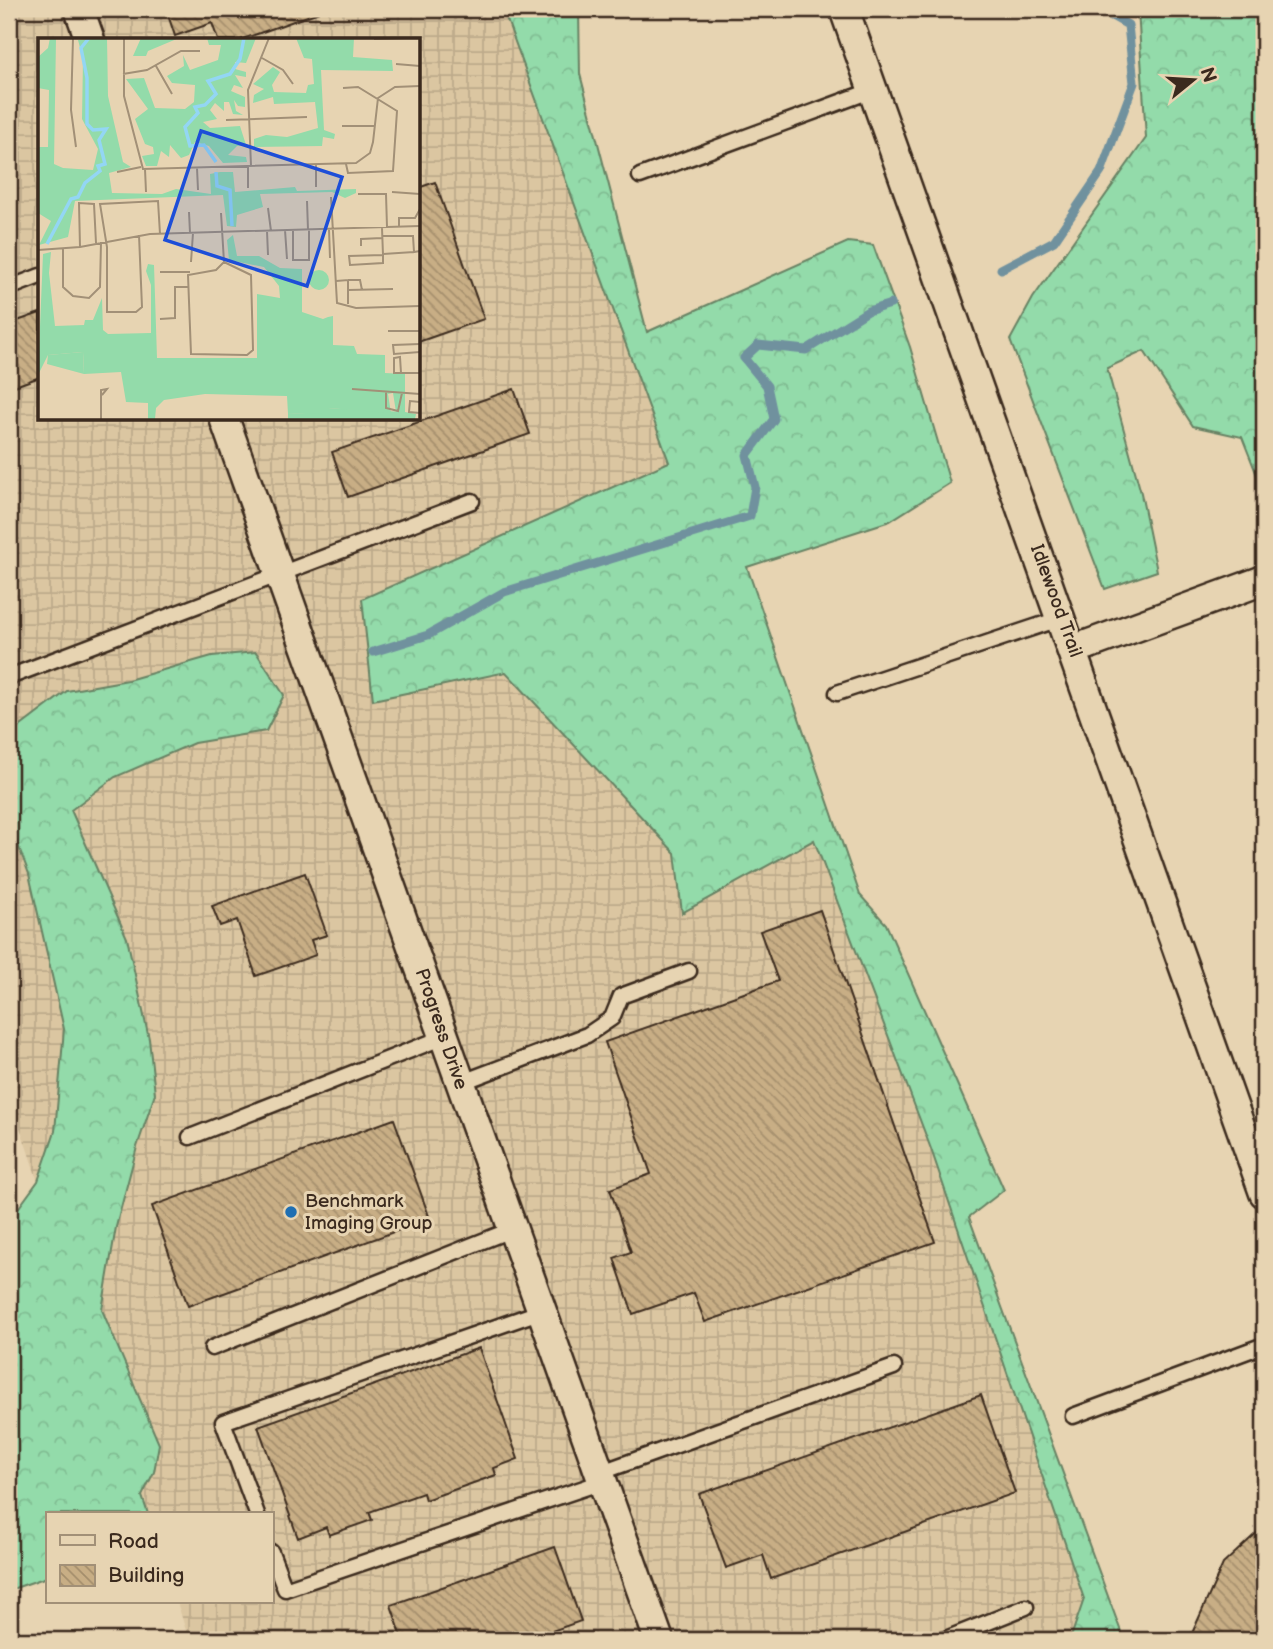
<svg xmlns="http://www.w3.org/2000/svg" width="1273" height="1649" font-family="'Balsamiq Sans',sans-serif">
  <defs>
    <pattern id="industrial-grid" width="8" height="8" patternUnits="userSpaceOnUse" patternTransform="scale(1.75)"><rect width="8" height="8" fill="#dbc6a1"/><path d="M0 4h8M4 0v8" fill="none" stroke="#bdaa8a"/></pattern>
    <pattern id="forest-crowns" width="20" height="18" patternUnits="userSpaceOnUse" patternTransform="scale(1.75)"><rect width="20" height="18" fill="#93dbaa"/><path d="M2 6a3 3 0 1 1 6 0M12 15a3 3 0 1 1 6 0" fill="none" stroke="#80bc92"/></pattern>
    <pattern id="building-back-hatch" width="6" height="6" patternUnits="userSpaceOnUse" patternTransform="scale(1.75)"><rect width="6" height="6" fill="#c8ae85"/><path d="M-1 5l2 2M0 0l6 6M5-1l2 2" fill="none" stroke="#a48e6c"/></pattern>
  </defs>
  <rect width="100%" height="100%" fill="#e7d4b2"/>
  <filter id="ink" filterUnits="userSpaceOnUse"><feTurbulence type="fractalNoise" baseFrequency=".0143" numOctaves="2"/><feDisplacementMap in="SourceGraphic" scale="14" xChannelSelector="R" yChannelSelector="G"/><feConvolveMatrix kernelMatrix="1 2 1 2 8 2 1 2 1" color-interpolation-filters="sRGB"/></filter>
  <g filter="url(#ink)">
    <!-- industrial -->
    <path fill="url(#industrial-grid)" fill-rule="evenodd" d="M 9,9 L 505,9 L 669,462 L 931,1149 L 1024,1416 L 1084,1599 L 1070,1640 L 189,1640 L 177,1602 L 271,1602 L 271,1514 L 148,1514 L 9,1094 ZM 40,40 L 418,40 L 418,418 L 40,418 Z"/>
    <!-- forest -->
    <path fill="url(#forest-crowns)" stroke="#678264" stroke-width="2" d="M 503,9 L 579,9 L 580,74 L 647,332 L 848,242 L 873,245 L 910,347 L 950,483 L 890,521 L 747,567 L 860,895 L 886,924 L 1004,1190 L 969,1217 L 1124,1640 L 1070,1640 L 1084,1599 L 931,1149 L 814,840 L 682,913 L 675,853 L 506,672 L 373,700 L 362,599 L 669,462 Z
      M 1138,9 L 1264,9 L 1264,493 L 1242,437 L 1193,426 L 1144,351 L 1107,368 L 1141,493 L 1157,571 L 1105,589 L 1010,340 L 1033,298 L 1146,138 Z
      M 256,652 L 284,695 L 266,731 L 194,743 L 115,777 L 71,810 L 127,938 L 149,1039 L 155,1094 L 137,1147 L 116,1227 L 102,1310 L 159,1444 L 154,1472 L 142,1496 L 148,1514 L 47,1514 L 47,1577 L 9,1590 L 9,1221 L 38,1181 L 55,1131 L 64,1029 L 29,874 L 9,821 L 9,735 L 67,691 L 128,680 L 212,656 Z"/>
    <g fill="none" stroke-linecap="round" stroke-linejoin="round">
      <!-- stream -->
      <path stroke="#70919e" stroke-width="9" d="M 1001,269 L 1054,241 L 1101,172 L 1134,83 L 1128,25 L 1103,11 L 1090,9
        M 373,652 L 428,635 L 504,592 L 750,516 L 755,487 L 747,455 L 774,419 L 767,386 L 744,358 L 758,345 L 806,350 L 868,311 L 891,304"/>
    </g>
    <!-- building -->
    <path fill="url(#building-back-hatch)" stroke="#3b2a1e" stroke-width="2" d="M 166,9 L 319,9 L 319,12 L 240,40 L 218,40 L 212,23 L 175,36 Z
      M 435,182 L 484,319 L 418,342 L 418,188 Z
      M 40,313 L 40,377 L 9,388 L 9,324 Z
      M 514,389 L 530,434 L 348,497 L 332,452 Z
      M 305,873 L 327,935 L 311,940 L 316,955 L 256,976 L 237,920 L 220,926 L 212,906 Z
      M 820,910 L 935,1242 L 705,1322 L 694,1293 L 633,1314 L 614,1258 L 631,1252 L 610,1189 L 651,1174 L 605,1042 L 778,981 L 760,931 Z
      M 394,1119 L 430,1219 L 188,1306 L 152,1206 Z
      M 479,1348 L 518,1459 L 494,1468 L 496,1475 L 425,1500 L 423,1493 L 369,1512 L 372,1520 L 329,1535 L 326,1527 L 298,1538 L 258,1426 Z
      M 981,1395 L 1015,1493 L 771,1579 L 763,1555 L 726,1568 L 699,1494 Z
      M 1264,1526 L 1264,1640 L 1189,1640 L 1223,1564 Z
      M 555,1547 L 581,1621 L 526,1640 L 403,1640 L 391,1605 Z"/>
    <g fill="none" stroke-linecap="round" stroke-linejoin="round">
      <defs>
        <path id="service" d="M 640,176 L 873,90
          M 9,288 L 40,276
          M 9,677 L 472,501
          M 837,693 L 1062,618
          M 460,1083 L 587,1035 L 612,1018 L 621,996 L 689,971
          M 190,1137 L 444,1037
          M 212,1348 L 513,1229
          M 1073,1416 L 1264,1345
          M 599,1473 L 894,1367
          M 257,1514 L 223,1422 L 542,1311
          M 271,1552 L 285,1589 L 602,1482
          M 943,1640 L 1026,1607"/>
        <path id="minor" d="M 79,9 L 90,40
          M 844,9 L 1264,1193
          M 224,418 L 659,1640
          M 1073,650 L 1264,580"/>
      </defs>
      <!-- service casing -->
      <use href="#service" stroke="#3b2a1e" stroke-width="19"/>
      <!-- minor casing -->
      <use href="#minor" stroke="#3b2a1e" stroke-width="33"/>
      <!-- service -->
      <use href="#service" stroke="#e7d4b2" stroke-width="14"/>
      <!-- minor -->
      <use href="#minor" stroke="#e7d4b2" stroke-width="28"/>
    </g>
  </g>
  <!-- markers -->
  <circle fill="#1f6fb2" stroke="#e7d4b2" stroke-width="2.5" cx="291" cy="1212" r="7"/>
  <g text-anchor="middle" dominant-baseline="central" stroke-width="6" stroke-linejoin="round" paint-order="stroke">
    <!-- street labels -->
    <g font-size="19" fill="#3b2a1e" stroke="#e7d4b2">
      <text transform="translate(1056 601) rotate(70)">Idlewood Trail</text>
      <text transform="translate(441 1029) rotate(71)">Progress Drive</text>
    </g>
    <!-- poi labels -->
    <g font-size="19" fill="#3b2a1e" stroke="#e7d4b2" text-anchor="start">
      <text x="305" y="1201">Benchmark<tspan x="305" dy="22">Imaging Group</tspan></text>
    </g>
  </g>
  <!-- overview -->
  <g transform="translate(38 38)">
    <rect width="382" height="382" fill="#e7d4b2"/>
    <path d="M 290,279 L 290,370 L 367,374 L 378,376 L 377,381 L 250,381 L 250,376 L 285,374 L 285,281 ZM 45,314 L 46,336 L 9,326 L 10,317 Z" fill="#93dbaa"/>
    <path d="M 12,0 L 18,0 L 16,126 L 25,130 L 55,132 L 60,111 L 44,81 L 45,21 L 40,2 L 69,0 L 70,58 L 85,124 L 93,129 L 71,135 L 74,155 L 124,156 L 138,151 L 173,156 L 172,136 L 182,134 L 195,134 L 197,154 L 257,149 L 259,153 L 318,151 L 318,155 L 307,160 L 294,154 L 222,156 L 225,169 L 199,177 L 198,189 L 189,188 L 185,157 L 37,163 L 30,199 L 1,207 L 13,183 L 0,175 L 0,109 L 10,109 L 11,52 L 0,50 L 0,19 L 10,10 ZM 103,0 L 141,0 L 110,13 L 108,18 L 95,18 ZM 169,0 L 218,0 L 208,25 L 197,24 L 197,31 L 208,34 L 208,39 L 197,37 L 205,50 L 196,47 L 193,53 L 207,59 L 207,69 L 200,68 L 196,62 L 198,73 L 205,77 L 195,76 L 191,64 L 186,64 L 186,73 L 177,65 L 172,72 L 179,81 L 165,84 L 172,90 L 202,88 L 208,107 L 199,108 L 190,117 L 208,119 L 209,124 L 185,125 L 171,108 L 157,104 L 151,117 L 143,120 L 132,107 L 131,119 L 123,113 L 119,128 L 108,128 L 104,118 L 116,116 L 115,109 L 107,106 L 97,81 L 110,71 L 88,41 L 106,40 L 117,70 L 147,71 L 156,64 L 157,47 L 134,45 L 129,38 L 146,28 L 145,17 L 152,32 L 180,22 L 183,7 L 171,7 ZM 258,0 L 316,0 L 315,19 L 354,22 L 355,33 L 283,32 L 286,92 L 297,96 L 296,101 L 285,99 L 284,108 L 216,109 L 216,101 L 228,97 L 249,99 L 280,90 L 277,64 L 236,66 L 235,59 L 215,65 L 216,57 L 226,51 L 215,46 L 235,29 L 242,34 L 234,47 L 236,54 L 268,55 L 270,47 L 276,46 L 274,21 L 266,20 ZM 195,197 L 199,218 L 221,218 L 242,230 L 264,231 L 264,274 L 285,281 L 285,375 L 250,376 L 249,358 L 167,356 L 126,362 L 118,370 L 117,381 L 110,381 L 110,365 L 88,364 L 83,334 L 46,336 L 45,314 L 10,317 L 0,337 L 5,216 L 13,214 L 11,235 L 17,288 L 46,287 L 47,282 L 55,282 L 64,260 L 65,292 L 70,296 L 113,295 L 113,247 L 108,233 L 110,226 L 116,227 L 119,320 L 219,320 L 219,256 L 242,260 L 241,248 L 226,229 L 191,222 L 189,202 ZM271 242a10 10 0 1 1 20 0a10 10 0 1 1-20 0ZM 295,278 L 295,307 L 316,308 L 319,316 L 347,317 L 347,335 L 367,336 L 367,374 L 358,374 L 355,355 L 350,356 L 353,375 L 290,370 L 290,279 Z" fill="#93dbaa"/>
    <path fill="none" stroke="#93d6f4" stroke-width="3.5" d="M 178,124 L 166,107 L 152,108 L 147,89 L 160,75 L 157,69 L 167,67 L 178,56 L 170,43 L 192,36 L 202,21 L 206,0M 178,134 L 179,148 L 192,152 L 194,188M 9,206 L 33,161 L 40,159 L 47,145 L 62,133 L 60,128 L 67,126 L 61,102 L 68,91 L 55,92 L 49,86 L 49,40 L 43,10 L 51,0"/>
    <path fill="none" stroke="#a29077" stroke-width="2" d="M 35,0 L 33,72 L 38,109M 86,0 L 86,58 L 105,131 L 318,125 L 332,115 L 335,104 L 340,60 L 357,49 L 382,48M 336,1 L 368,0M 224,20 L 245,32 L 255,46M 358,26 L 382,28M 118,28 L 134,56M 85,36 L 109,32 L 143,13 L 162,13M 305,50 L 320,49 L 359,73 L 355,133 L 310,135 L 308,126M 188,82 L 269,79M 304,88 L 336,88M 278,127 L 278,149M 210,128 L 210,150M 213,128 L 210,52 L 231,0M 159,130 L 160,152M 107,131 L 108,154M 79,134 L 103,129M 354,154 L 382,156M 320,156 L 348,156 L 349,189M 293,159 L 299,265 L 318,270 L 382,268M 269,163 L 270,192M 230,170 L 233,193M 151,174 L 152,195M 183,175 L 186,224 L 213,237 L 215,312 L 209,317 L 153,316 L 150,237 L 178,232 L 186,224M 361,189 L 361,180 L 377,180 L 382,171M 344,190 L 345,217 L 345,225 L 312,227 L 311,218 L 345,217M 291,191 L 292,220M 247,192 L 249,221M 255,192 L 255,222 L 271,222 L 271,192M 229,193 L 230,217M 101,197 L 104,269 L 98,274 L 69,274 L 69,209 L 62,166 L 120,163 L 122,196M 344,198 L 375,198 L 376,214 L 382,213M 323,208 L 323,201 L 344,200M 42,209 L 41,165 L 56,166 L 58,205M 25,211 L 25,249 L 35,258 L 51,260 L 62,249 L 63,204M 0,212 L 42,209 L 112,196 L 382,188M 345,216 L 376,214M 153,224 L 155,195M 122,234 L 152,234M 310,242 L 322,242 L 324,252M 298,243 L 310,242 L 310,266M 310,252 L 355,251M 122,281 L 137,280 L 137,249 L 150,249M 350,293 L 382,293M 382,306 L 355,307 L 356,316 L 382,314M 363,335 L 362,319 L 356,320 L 356,335 L 382,335M 314,351 L 382,356M 348,354 L 348,370 L 360,373 L 364,355M 382,364 L 372,363 L 371,374 L 382,375M 63,381 L 63,352 L 69,351 L 64,357"/>
    <path fill="#1d4ed8" fill-opacity="0.15" stroke="#1d4ed8" stroke-width="3.5" d="M 163,93 L 304,139 L 269,248 L 127,202 Z"/>
    <rect width="382" height="382" fill="none" stroke="#3b2a1e" stroke-width="3.5"/>
  </g>
  <!-- margin -->
  <rect width="1273" height="1649" fill="none" stroke="#e7d4b2" stroke-width="35"/>
  <rect x="18" y="18" width="1238" height="1614" fill="none" stroke="#3b2a1e" stroke-width="2.5" filter="url(#ink)"/>
  <!-- legend -->
  <rect x="46" y="1512" width="228" height="91" fill="#e7d4b2" stroke="#a29077" stroke-width="2"/>
  <rect x="60" y="1535" width="35" height="10" fill="#e7d4b2" stroke="#a29077" stroke-width="2"/>
  <text x="108" y="1548" font-size="21" fill="#3b2a1e">Road</text>
  <rect x="60" y="1565" width="35" height="21" fill="url(#building-back-hatch)" stroke="#a29077" stroke-width="2"/>
  <text x="108" y="1582" font-size="21" fill="#3b2a1e">Building</text>
  <!-- north arrow -->
  <g transform="translate(1193 80) rotate(72)" stroke="#e7d4b2" stroke-width="5" paint-order="stroke">
  <path d="M0-5L12 26L0 18L-12 26Z" fill="#3b2a1e"/>
  <text y="-10" font-size="19" font-weight="bold" text-anchor="middle" fill="#3b2a1e">N</text>
  </g>
</svg>
